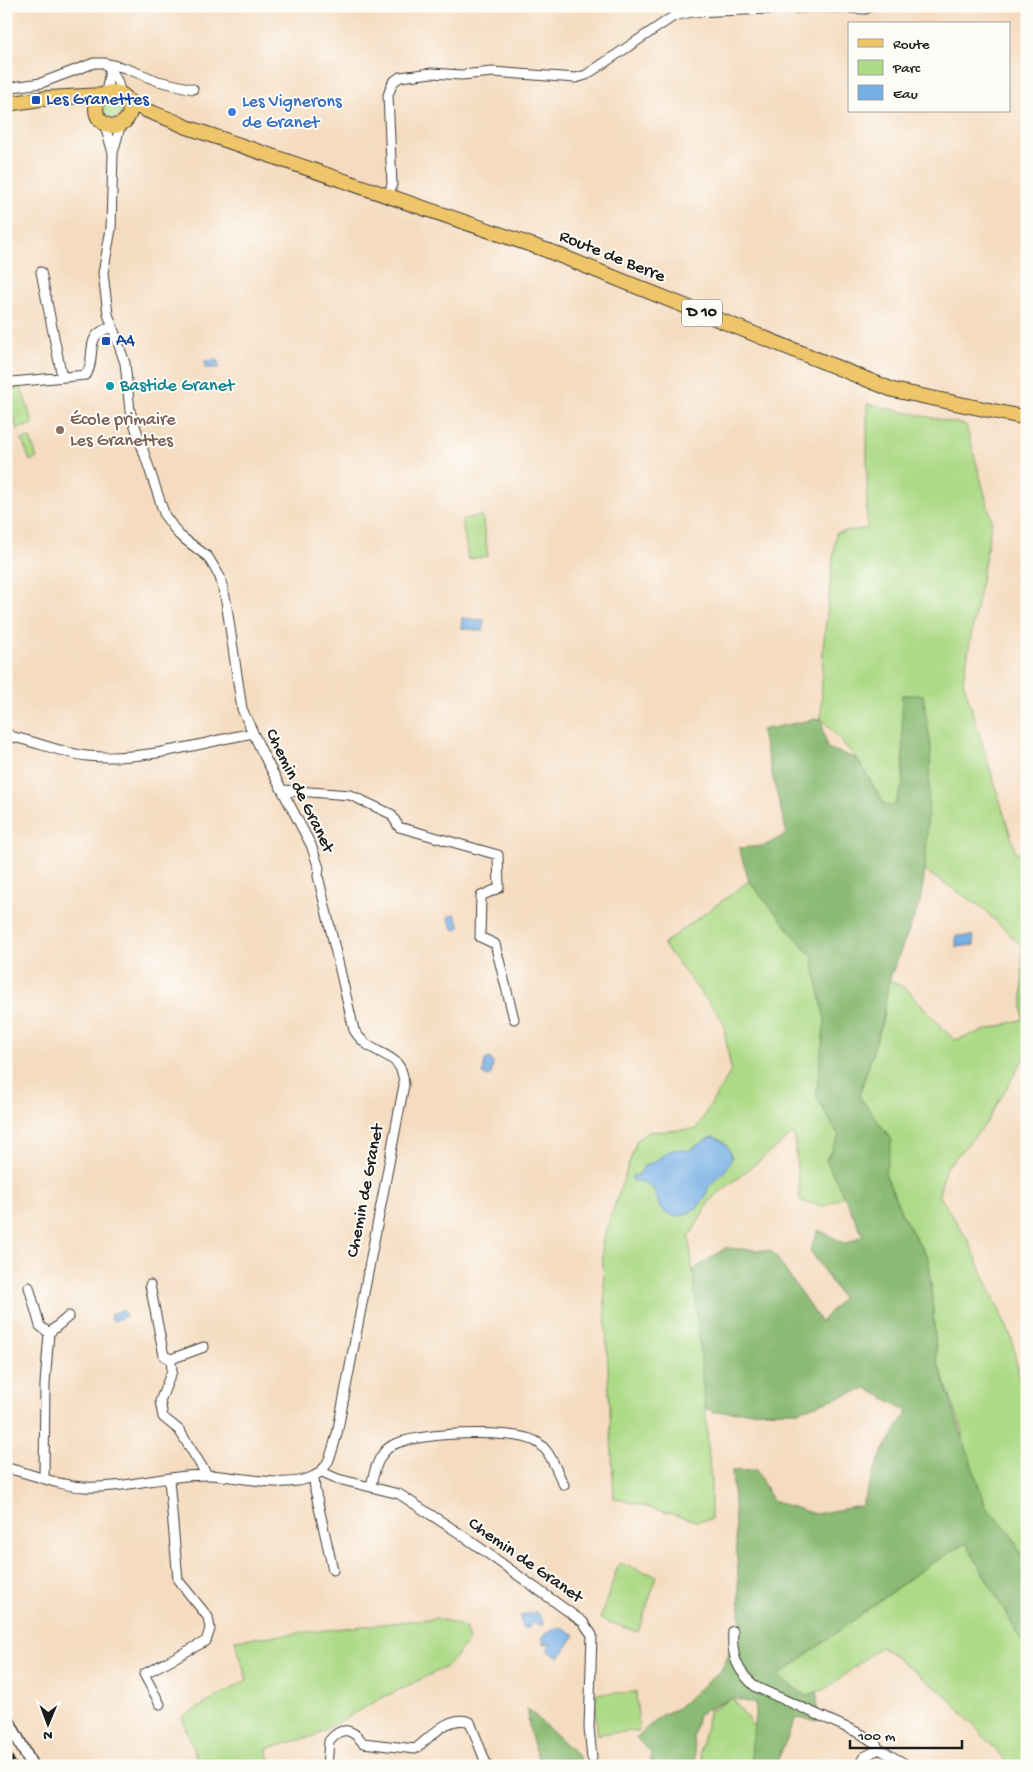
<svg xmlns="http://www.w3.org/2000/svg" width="1033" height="1772" font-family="'Gochi Hand',sans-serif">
  <rect width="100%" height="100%" fill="#fdfcf7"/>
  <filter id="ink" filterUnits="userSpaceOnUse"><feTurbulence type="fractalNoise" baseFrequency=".02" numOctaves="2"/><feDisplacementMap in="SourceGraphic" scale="10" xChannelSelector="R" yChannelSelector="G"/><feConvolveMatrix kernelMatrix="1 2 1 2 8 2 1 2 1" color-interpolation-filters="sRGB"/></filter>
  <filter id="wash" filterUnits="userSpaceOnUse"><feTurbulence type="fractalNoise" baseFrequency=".0096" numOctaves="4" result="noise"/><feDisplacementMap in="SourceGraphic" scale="20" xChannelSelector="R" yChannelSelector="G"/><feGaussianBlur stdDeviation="1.12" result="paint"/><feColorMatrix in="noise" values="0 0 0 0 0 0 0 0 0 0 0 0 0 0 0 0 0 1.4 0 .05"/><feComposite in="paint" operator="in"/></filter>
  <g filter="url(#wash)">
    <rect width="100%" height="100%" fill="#f5dcc0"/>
    <!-- green -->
    <path fill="#adda86" stroke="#647b51" d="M103 108a10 10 0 1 1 20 0a10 10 0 1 1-20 0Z
      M 21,387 L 33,424 L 17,429 L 6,392 Z
      M 867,404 L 966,425 L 992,521 L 963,681 L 1016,853 L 1027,855 L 1027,1053 L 985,1125 L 945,1169 L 939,1195 L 969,1242 L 1012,1339 L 1027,1422 L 1027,1635 L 1020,1638 L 1027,1651 L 1027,1766 L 1006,1766 L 1005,1760 L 947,1696 L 881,1646 L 828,1688 L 806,1696 L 777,1676 L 924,1568 L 966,1543 L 963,1431 L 937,1361 L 929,1260 L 903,1217 L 885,1174 L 825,1206 L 800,1201 L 794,1133 L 710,1200 L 689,1238 L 700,1333 L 711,1485 L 711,1519 L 697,1521 L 614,1498 L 602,1242 L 637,1140 L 648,1132 L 696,1129 L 731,1071 L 723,1021 L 663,944 L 749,881 L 812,956 L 889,980 L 907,989 L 954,1040 L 1023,1019 L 1022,946 L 980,906 L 925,871 L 857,759 L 821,718 L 823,649 L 836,533 L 867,528 Z
      M 30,438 L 37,458 L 30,461 L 22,440 Z
      M 482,516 L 488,556 L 468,559 L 462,519 Z
      M 619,1563 L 657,1576 L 638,1632 L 600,1619 Z
      M 437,1618 L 465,1627 L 469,1640 L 448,1666 L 380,1699 L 314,1736 L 266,1749 L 273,1766 L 199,1766 L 182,1717 L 247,1680 L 235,1640 Z
      M 636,1692 L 639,1731 L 597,1734 L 595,1694 Z
      M 732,1698 L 756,1730 L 751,1766 L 704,1766 L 700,1752 L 709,1712 Z"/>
    <!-- forest -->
    <path fill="#8aba73" stroke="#536b48" d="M 902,695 L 923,695 L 931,748 L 925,871 L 920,902 L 889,980 L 882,1023 L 859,1096 L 892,1140 L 885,1173 L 903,1217 L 929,1260 L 937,1361 L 986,1507 L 1011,1533 L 1027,1568 L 1027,1651 L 966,1543 L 924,1568 L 778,1676 L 805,1696 L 817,1692 L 818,1721 L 796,1718 L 775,1766 L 750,1766 L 756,1704 L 732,1698 L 698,1714 L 693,1737 L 696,1766 L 649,1766 L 651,1753 L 636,1738 L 661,1715 L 676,1709 L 722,1669 L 741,1626 L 732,1471 L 756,1470 L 773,1501 L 815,1514 L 861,1506 L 882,1453 L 908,1411 L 866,1388 L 798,1411 L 715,1412 L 705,1408 L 693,1270 L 725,1248 L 772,1251 L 821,1322 L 842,1298 L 810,1250 L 818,1230 L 846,1244 L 863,1235 L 826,1160 L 839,1136 L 816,1096 L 825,1020 L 812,957 L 749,881 L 739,848 L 764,846 L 787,834 L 761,730 L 821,718 L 827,748 L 857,759 L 885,805 L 894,806 L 903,785 Z
      M 527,1708 L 579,1757 L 581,1766 L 540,1766 L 530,1732 Z"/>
    <!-- water -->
    <path fill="#74aee5" stroke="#486580" d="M 218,360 L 219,368 L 205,368 L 205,361 Z
      M 462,618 L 484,620 L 483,631 L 461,628 Z
      M 455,914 L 460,927 L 457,930 L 453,929 L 448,917 Z
      M 956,936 L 973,936 L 974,945 L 956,947 Z
      M 490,1058 L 493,1063 L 491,1075 L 487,1077 L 483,1074 L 485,1060 Z
      M 714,1137 C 725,1141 729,1147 732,1158 L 726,1170 L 709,1186 L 706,1196 L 698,1207 L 685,1215 L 675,1216 L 666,1213 L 660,1208 L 654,1190 L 643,1182 L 632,1180 L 632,1176 L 638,1175 L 645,1165 C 664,1161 664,1144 688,1151 L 709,1138 Z
      M 123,1310 L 126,1316 L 114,1321 L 111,1319 L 111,1314 Z
      M 536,1612 L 543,1621 L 543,1626 L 532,1622 L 529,1628 L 522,1628 L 520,1616 Z
      M 558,1627 L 561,1629 L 562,1627 L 575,1635 L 559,1658 L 547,1650 L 551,1643 L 543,1644 L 543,1635 Z"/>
  </g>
  <g filter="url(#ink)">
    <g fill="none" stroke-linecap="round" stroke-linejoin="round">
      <defs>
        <path id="minor" d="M 105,63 L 125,68 L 158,81 L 193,89
          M 6,88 L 41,83 L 94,63 L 105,63 L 117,80 L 121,94
          M 106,93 L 110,70
          M 104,123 L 113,153
          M 389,195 L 392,184 L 388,95 L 393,82 L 400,77 L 432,73 L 461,75 L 493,72 L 576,78 L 586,75 L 674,16 L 692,12 L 820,7 L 865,9 L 871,6
          M 41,272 L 62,377
          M 12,382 L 86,375 C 98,357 81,334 113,327
          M 6,733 L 13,737 C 37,742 62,753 87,756 C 142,762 199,743 253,733
          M 283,790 L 350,795 L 391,814 L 399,827 L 498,855 L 499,888 L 481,896 L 480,937 L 495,944 L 514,1019
          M 150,1285 L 164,1356 L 171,1359
          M 29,1287 L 40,1326 L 49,1333 L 45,1384 L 44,1477
          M 49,1333 L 69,1316
          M 204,1347 L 171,1359 L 172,1371 L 160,1401 L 163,1417 L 179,1430 L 207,1475
          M 6,1468 C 31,1473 58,1486 84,1487 C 126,1489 167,1474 209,1475 C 238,1476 288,1490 314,1476 C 330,1468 332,1450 337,1434 L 404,1085 C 403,1048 372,1060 354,1030 L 318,876 L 319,868 L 311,845 L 262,752 L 242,709 L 226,601 L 220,577 L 208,557 L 179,535 L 165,516 L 130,411 L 125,363 L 108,314 L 103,273 L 111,229 L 113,153 L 121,123
          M 322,1472 L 338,1479 L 399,1494 L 462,1535 L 583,1622 L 592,1635 L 589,1728 L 592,1758
          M 314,1477 L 315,1490 L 333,1570
          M 371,1486 C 374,1472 378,1454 391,1446 C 414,1432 513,1429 535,1441 C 550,1448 556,1471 564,1485
          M 733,1631 C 731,1656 737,1671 756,1687 L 861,1734 L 875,1743 L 879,1749 L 909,1766
          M 160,1704 L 144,1674 L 206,1641 L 210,1629 L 208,1617 L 178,1580 L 169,1479
          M 327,1766 L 329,1741 C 341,1725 353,1729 363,1743 L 415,1749 C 431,1737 449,1714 470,1722 L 487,1766
          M 858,1766 L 864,1757 L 879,1749"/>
        <path id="tertiary" d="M 6,1716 L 32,1766"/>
        <path id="primary" d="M96 109a17 17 0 1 1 34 0a17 17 0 1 1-34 0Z
          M 128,101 C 146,113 166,116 184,126 L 546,250 L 893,390 L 1027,418
          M 6,104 L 48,98 L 103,95"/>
      </defs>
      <!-- minor casing -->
      <use href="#minor" stroke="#3d3935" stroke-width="11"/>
      <!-- tertiary casing -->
      <use href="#tertiary" stroke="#3d3935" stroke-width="14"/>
      <!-- primary casing -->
      <use href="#primary" stroke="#3d3935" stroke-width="16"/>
      <!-- minor -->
      <use href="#minor" stroke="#fff" stroke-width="9"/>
      <!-- tertiary -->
      <use href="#tertiary" stroke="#fff" stroke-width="11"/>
      <!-- primary -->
      <use href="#primary" stroke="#eec569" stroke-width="14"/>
      <defs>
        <path id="rail" d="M 6,1748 L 15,1766"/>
      </defs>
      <!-- rail casing -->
      <use href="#rail" stroke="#1c1c1c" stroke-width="4.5"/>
      <!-- rail -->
      <use href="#rail" stroke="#fdfcf7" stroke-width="2.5" stroke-dasharray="8" stroke-linecap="butt"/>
    </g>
  </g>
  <!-- markers -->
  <g fill="#1a4fb4" stroke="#fdfcf7" stroke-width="2">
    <rect x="31" y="95" width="10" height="10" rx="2.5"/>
    <rect x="101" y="336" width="10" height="10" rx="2.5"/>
  </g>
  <circle fill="#3f7fe0" stroke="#fdfcf7" stroke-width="2" cx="232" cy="112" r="5"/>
  <circle fill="#0f9aa8" stroke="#fdfcf7" stroke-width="2" cx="110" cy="386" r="5"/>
  <circle fill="#8d6e63" stroke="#fdfcf7" stroke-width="2" cx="60" cy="430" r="5"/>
  <g text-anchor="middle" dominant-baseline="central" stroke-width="4" stroke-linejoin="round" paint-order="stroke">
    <!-- shield labels -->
    <rect fill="#fdfcf7" stroke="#605f5e" stroke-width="1" x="682" y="299.5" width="40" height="27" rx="4"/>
    <g font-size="16" font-weight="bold" fill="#1c1c1c">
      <text x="702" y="313">D 10</text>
    </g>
    <!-- transit labels -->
    <g font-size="18" fill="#164399" stroke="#fdfcf7" text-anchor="start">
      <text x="46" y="100">Les Granettes</text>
      <text x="116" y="341">A4</text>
    </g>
    <!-- shop labels -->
    <g font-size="18" fill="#366cbe" stroke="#fdfcf7" text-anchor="start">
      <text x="242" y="102">Les Vignerons<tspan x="242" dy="21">de Granet</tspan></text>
    </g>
    <!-- street labels -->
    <g font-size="18" fill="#1c1c1c" stroke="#fdfcf7">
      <text transform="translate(612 257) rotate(22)">Route de Berre</text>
      <text transform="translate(299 791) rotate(64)">Chemin de Granet</text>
      <text transform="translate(366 1191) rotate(-79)">Chemin de Granet</text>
      <text transform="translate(525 1561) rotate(35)">Chemin de Granet</text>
    </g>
    <!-- culture labels -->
    <g font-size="18" fill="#0d838f" stroke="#fdfcf7" text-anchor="start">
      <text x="120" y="386">Bastide Granet</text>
    </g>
    <!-- education labels -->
    <g font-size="18" fill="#785e54" stroke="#fdfcf7" text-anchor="start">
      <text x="70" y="420">École primaire<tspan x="70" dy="21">Les Granettes</tspan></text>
    </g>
  </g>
  <!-- margin -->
  <rect width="1033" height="1772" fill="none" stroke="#fdfcf7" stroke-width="25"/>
  <!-- legend -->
  <rect x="848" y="22" width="162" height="90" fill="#fdfcf7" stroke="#a3a29f"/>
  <rect x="858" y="39" width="25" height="8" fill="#eec569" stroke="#a3a29f"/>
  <text x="893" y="48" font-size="15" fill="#1c1c1c">Route</text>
  <rect x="858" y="60" width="25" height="15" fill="#adda86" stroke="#a3a29f"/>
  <text x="893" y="72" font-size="15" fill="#1c1c1c">Parc</text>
  <rect x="858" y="85" width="25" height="15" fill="#74aee5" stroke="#a3a29f"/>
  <text x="893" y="98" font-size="15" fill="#1c1c1c">Eau</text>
  <!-- north arrow -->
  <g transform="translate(48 1724) rotate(181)" stroke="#fdfcf7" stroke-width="4" paint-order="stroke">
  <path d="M0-4L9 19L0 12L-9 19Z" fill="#1c1c1c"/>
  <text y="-8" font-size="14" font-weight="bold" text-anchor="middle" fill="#1c1c1c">N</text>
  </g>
  <!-- scale -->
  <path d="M850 1740v8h112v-8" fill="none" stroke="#1c1c1c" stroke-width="2.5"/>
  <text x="858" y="1740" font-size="15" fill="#1c1c1c" stroke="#fdfcf7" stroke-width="4" paint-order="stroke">100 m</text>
</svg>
